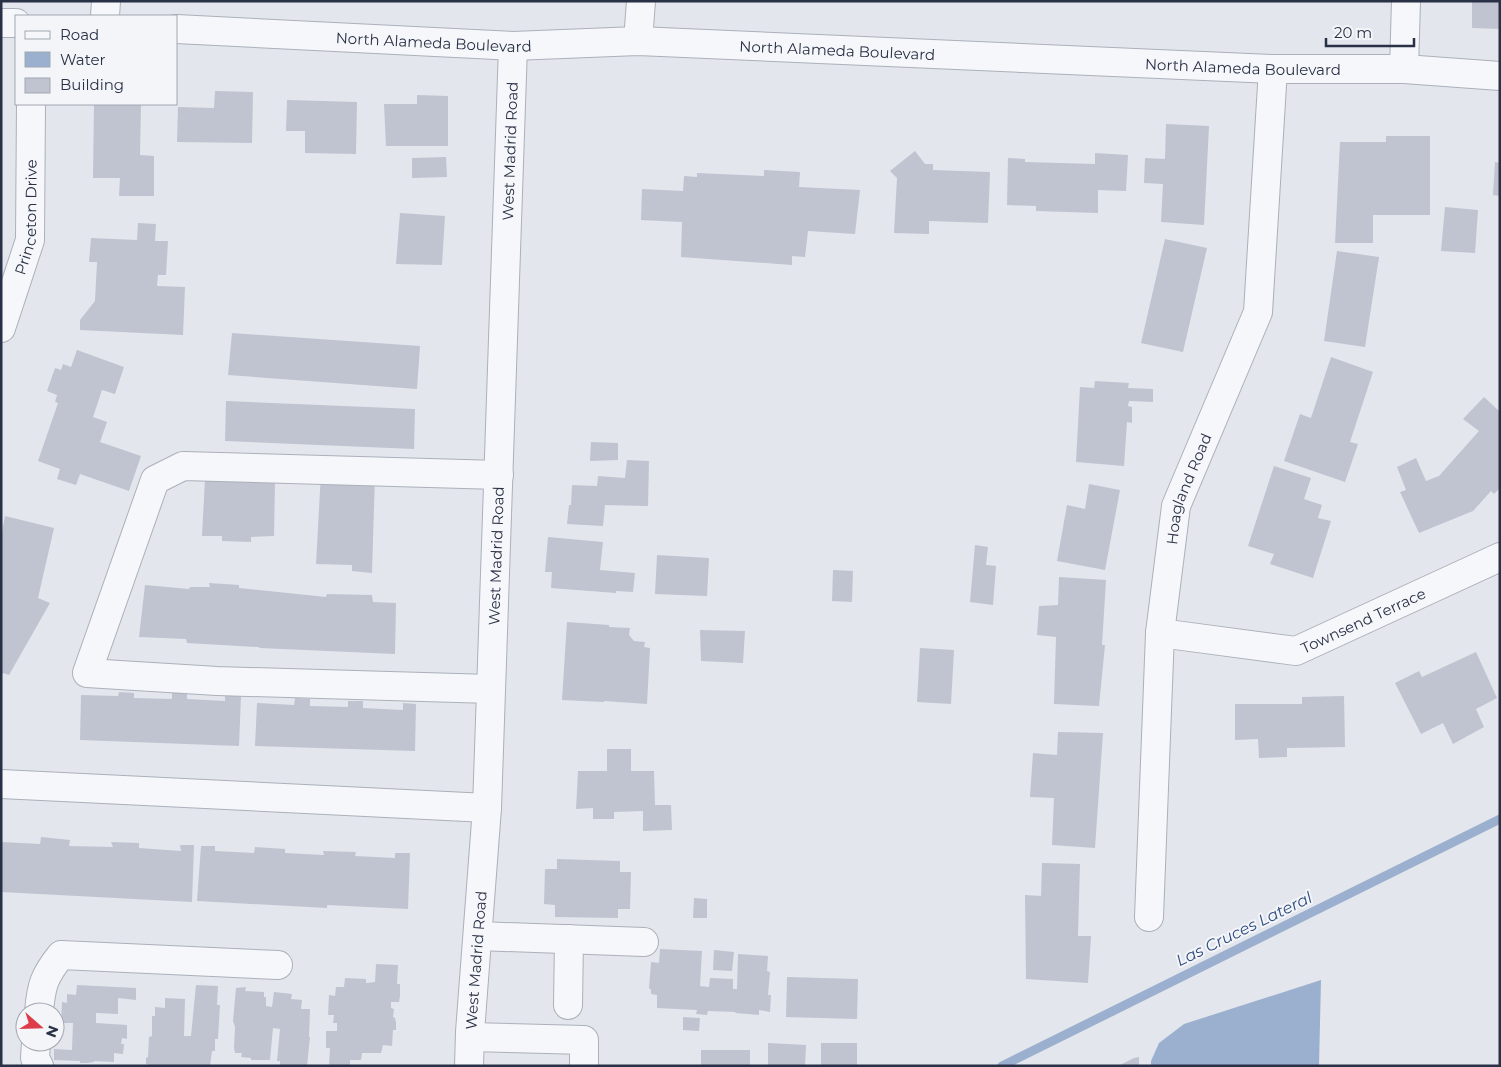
<svg xmlns="http://www.w3.org/2000/svg" width="1501" height="1067" font-family="Montserrat,sans-serif">
  <rect width="100%" height="100%" fill="#e3e6ec"/>
  <!-- water -->
  <path fill="#9bb0cf" d="M 1321,980 L 1319,1066 L 1151,1066 L 1151,1061 L 1159,1043 L 1184,1024 Z"/>
  <g fill="none" stroke-linecap="round" stroke-linejoin="round">
    <!-- stream -->
    <path stroke="#9bb0cf" stroke-width="9" d="M 1002,1066 L 1500,819"/>
  </g>
  <!-- building -->
  <path fill="#bfc4d0" d="M 1472,1 L 1500,1 L 1500,29 L 1472,28 Z
    M 215,91 L 253,92 L 252,143 L 177,142 L 178,107 L 214,108 Z
    M 417,95 L 448,96 L 448,146 L 386,146 L 384,104 L 417,104 Z
    M 287,100 L 357,102 L 356,154 L 305,153 L 305,131 L 286,131 Z
    M 94,104 L 141,104 L 140,155 L 154,156 L 154,196 L 119,196 L 120,178 L 93,178 Z
    M 1166,124 L 1209,126 L 1204,225 L 1161,222 L 1163,184 L 1144,183 L 1145,158 L 1165,159 Z
    M 1386,136 L 1430,136 L 1430,215 L 1373,215 L 1373,243 L 1335,243 L 1340,142 L 1386,142 Z
    M 915,151 L 925,164 L 933,164 L 933,170 L 990,172 L 988,223 L 929,221 L 929,234 L 894,233 L 897,178 L 890,171 Z
    M 1095,153 L 1128,155 L 1126,191 L 1098,190 L 1098,213 L 1036,211 L 1036,206 L 1007,205 L 1008,158 L 1025,159 L 1025,162 L 1095,164 Z
    M 446,157 L 447,177 L 412,178 L 412,158 Z
    M 1495,162 L 1500,163 L 1500,196 L 1493,195 Z
    M 764,170 L 800,172 L 799,187 L 860,190 L 855,234 L 808,231 L 805,257 L 792,256 L 792,265 L 681,257 L 682,222 L 641,220 L 642,189 L 683,191 L 684,176 L 697,177 L 697,173 L 764,176 Z
    M 1445,207 L 1478,210 L 1475,253 L 1441,251 Z
    M 400,213 L 445,216 L 442,265 L 396,264 Z
    M 138,223 L 156,224 L 155,241 L 168,241 L 166,275 L 158,275 L 157,286 L 185,287 L 183,335 L 80,330 L 80,320 L 95,301 L 97,262 L 89,262 L 91,238 L 137,240 Z
    M 1165,239 L 1207,248 L 1183,352 L 1141,343 Z
    M 1337,251 L 1379,257 L 1365,347 L 1324,341 Z
    M 232,333 L 420,346 L 417,389 L 228,375 Z
    M 77,350 L 124,367 L 115,394 L 102,390 L 93,417 L 107,422 L 100,442 L 141,456 L 129,491 L 80,474 L 76,485 L 57,479 L 60,469 L 38,461 L 58,403 L 55,402 L 57,395 L 47,391 L 55,368 L 61,370 L 63,364 L 71,367 Z
    M 1331,357 L 1373,372 L 1350,442 L 1358,444 L 1345,482 L 1284,461 L 1300,414 L 1311,418 Z
    M 1095,381 L 1129,383 L 1128,388 L 1153,389 L 1153,402 L 1129,401 L 1128,406 L 1132,407 L 1132,423 L 1127,422 L 1124,466 L 1076,462 L 1080,387 L 1094,388 Z
    M 1484,397 L 1500,412 L 1500,488 L 1494,494 L 1491,491 L 1473,511 L 1419,533 L 1400,492 L 1406,490 L 1397,467 L 1416,458 L 1426,481 L 1439,476 L 1479,431 L 1463,419 Z
    M 226,401 L 415,409 L 414,449 L 225,441 Z
    M 591,442 L 618,443 L 618,460 L 590,461 Z
    M 627,460 L 649,461 L 648,506 L 605,505 L 603,526 L 567,524 L 569,505 L 571,505 L 572,485 L 597,486 L 598,476 L 625,478 Z
    M 1274,466 L 1311,478 L 1304,499 L 1322,505 L 1318,518 L 1331,521 L 1313,578 L 1270,564 L 1274,554 L 1248,546 Z
    M 321,473 L 375,475 L 372,573 L 352,571 L 352,565 L 316,564 Z
    M 205,479 L 275,481 L 274,536 L 251,537 L 251,542 L 222,541 L 222,536 L 202,536 Z
    M 1089,484 L 1120,490 L 1105,570 L 1057,561 L 1067,505 L 1085,509 Z
    M 5,516 L 54,528 L 38,598 L 50,603 L 9,675 L 3,673 L 1,677 L 1,537 Z
    M 548,537 L 603,542 L 600,570 L 635,573 L 633,592 L 616,591 L 616,593 L 551,588 L 552,572 L 545,572 Z
    M 975,545 L 988,547 L 986,565 L 996,566 L 993,605 L 970,602 Z
    M 657,555 L 709,558 L 707,596 L 655,594 Z
    M 833,570 L 853,571 L 852,602 L 832,601 Z
    M 1059,577 L 1106,580 L 1102,645 L 1105,645 L 1099,706 L 1054,704 L 1056,637 L 1037,635 L 1039,606 L 1058,605 Z
    M 209,583 L 239,585 L 239,588 L 326,597 L 327,594 L 372,595 L 373,602 L 396,603 L 395,654 L 260,648 L 258,647 L 187,643 L 186,639 L 139,637 L 145,585 L 189,589 L 190,587 L 210,587 Z
    M 567,622 L 609,625 L 609,627 L 630,628 L 629,635 L 634,641 L 645,642 L 644,647 L 650,648 L 647,704 L 604,701 L 604,702 L 562,700 Z
    M 700,630 L 745,631 L 743,663 L 701,661 Z
    M 920,648 L 954,650 L 951,704 L 917,702 Z
    M 1476,652 L 1497,698 L 1476,709 L 1484,727 L 1453,744 L 1443,723 L 1421,734 L 1395,683 L 1419,671 L 1422,677 Z
    M 119,692 L 134,693 L 134,698 L 172,699 L 172,693 L 187,693 L 187,699 L 225,701 L 225,695 L 241,696 L 239,746 L 80,740 L 81,695 L 118,696 Z
    M 1344,696 L 1345,747 L 1287,748 L 1287,757 L 1259,758 L 1258,739 L 1235,740 L 1235,704 L 1302,704 L 1302,697 Z
    M 295,698 L 310,699 L 310,706 L 348,707 L 348,701 L 363,701 L 363,708 L 403,710 L 403,703 L 416,704 L 415,751 L 255,746 L 257,703 L 294,705 Z
    M 1058,732 L 1103,733 L 1095,848 L 1052,845 L 1054,798 L 1030,797 L 1033,753 L 1057,755 Z
    M 607,749 L 631,749 L 631,771 L 654,771 L 655,805 L 671,805 L 672,830 L 643,831 L 643,811 L 614,812 L 614,819 L 593,819 L 593,808 L 576,809 L 578,771 L 607,771 Z
    M 41,837 L 70,840 L 69,846 L 113,847 L 111,842 L 139,843 L 139,848 L 181,851 L 180,845 L 194,845 L 192,902 L 1,892 L 1,842 L 40,844 Z
    M 201,846 L 215,846 L 215,851 L 254,853 L 255,847 L 285,849 L 285,853 L 324,855 L 323,851 L 356,852 L 355,856 L 395,858 L 395,853 L 410,853 L 408,909 L 327,905 L 327,908 L 197,901 Z
    M 557,859 L 620,861 L 620,872 L 631,872 L 630,909 L 618,909 L 618,918 L 555,917 L 555,905 L 544,904 L 545,869 L 557,869 Z
    M 1042,863 L 1080,864 L 1078,936 L 1091,936 L 1088,983 L 1026,979 L 1025,895 L 1041,896 Z
    M 694,898 L 707,899 L 707,918 L 693,918 Z
    M 660,949 L 702,951 L 700,986 L 709,987 L 710,978 L 733,979 L 733,989 L 737,989 L 738,954 L 768,956 L 767,971 L 770,972 L 768,995 L 771,995 L 770,1012 L 759,1010 L 759,1015 L 735,1013 L 736,1012 L 708,1011 L 707,1015 L 696,1014 L 697,1010 L 657,1008 L 657,995 L 651,994 L 651,989 L 649,989 L 651,962 L 659,963 Z
    M 714,950 L 734,952 L 732,971 L 713,970 Z
    M 376,964 L 398,965 L 397,984 L 400,984 L 400,996 L 399,1002 L 391,1002 L 391,1008 L 394,1009 L 393,1017 L 395,1018 L 396,1023 L 396,1030 L 393,1030 L 392,1046 L 383,1045 L 381,1053 L 362,1053 L 361,1060 L 350,1060 L 350,1066 L 329,1066 L 330,1048 L 326,1048 L 326,1031 L 337,1031 L 337,1023 L 333,1023 L 334,1015 L 328,1015 L 329,995 L 335,996 L 336,987 L 344,987 L 345,978 L 366,979 L 366,983 L 375,982 Z
    M 787,977 L 858,979 L 857,1019 L 786,1017 Z
    M 77,985 L 136,988 L 136,1000 L 118,998 L 118,1014 L 96,1013 L 96,1023 L 127,1025 L 127,1039 L 122,1038 L 121,1044 L 124,1044 L 123,1054 L 114,1053 L 114,1062 L 94,1061 L 94,1062 L 87,1063 L 80,1063 L 80,1061 L 54,1060 L 54,1049 L 72,1050 L 73,1023 L 61,1023 L 62,1002 L 67,1003 L 67,994 L 76,995 Z
    M 196,985 L 218,986 L 217,1005 L 220,1005 L 218,1039 L 215,1039 L 215,1051 L 212,1051 L 210,1066 L 148,1066 L 148,1064 L 146,1064 L 146,1058 L 148,1057 L 149,1037 L 152,1036 L 152,1016 L 155,1016 L 155,1007 L 165,1008 L 165,998 L 185,999 L 184,1036 L 191,1036 Z
    M 246,987 L 245,991 L 264,992 L 264,997 L 266,997 L 266,1006 L 272,1007 L 274,992 L 292,994 L 291,999 L 302,1000 L 301,1009 L 310,1009 L 309,1037 L 310,1037 L 307,1066 L 280,1066 L 280,1061 L 277,1061 L 280,1029 L 273,1028 L 270,1060 L 251,1060 L 251,1058 L 241,1057 L 242,1053 L 235,1053 L 234,1048 L 235,1027 L 233,1021 L 236,988 Z
    M 683,1017 L 700,1018 L 699,1031 L 683,1030 Z
    M 768,1043 L 806,1045 L 805,1066 L 768,1066 Z
    M 821,1043 L 857,1043 L 857,1066 L 821,1066 Z
    M 701,1050 L 750,1050 L 750,1066 L 701,1066 Z
    M 1139,1057 L 1139,1066 L 1118,1066 L 1134,1058 Z"/>
  <g fill="none" stroke-linecap="round" stroke-linejoin="round">
    <defs>
      <g id="minor">
        <path d="M 105,16 L 106,1"/>
        <path d="M 1,23 L 16,23"/>
        <path id="s1" d="M 176,29 L 513,46 L 638,41 L 1273,69 L 1404,69 L 1500,76"/>
        <path d="M 638,41 L 641,1"/>
        <path d="M 1404,69 L 1406,1"/>
        <path id="s2" d="M 1,328 L 30,240 L 31,104"/>
        <path id="s3" d="M 1160,633 L 1296,651 L 1500,557"/>
        <path d="M 491,689 L 217,681 L 87,673 L 155,480 L 183,466 L 499,475"/>
        <path d="M 1,784 L 487,808"/>
        <path id="s4" d="M 1149,917 L 1160,633 L 1176,506 L 1258,312 L 1273,69"/>
        <path d="M 478,936 L 644,942"/>
        <path d="M 568,1005 L 569,939"/>
        <path d="M 39,1012 C 41,986 44,976 61,955 L 278,965"/>
        <path d="M 470,1037 L 584,1040 L 584,1066"/>
        <path d="M 36,1042 L 35,1058 L 39,1066"/>
        <path id="s5" d="M 469,1066 L 470,1032 L 487,808 L 513,46"/>
      </g>
    </defs>
    <!-- minor casing -->
    <use href="#minor" stroke="#abb0ba" stroke-width="30"/>
    <!-- minor -->
    <use href="#minor" stroke="#f6f7fa" stroke-width="28"/>
  </g>
  <g text-anchor="middle" dominant-baseline="central" stroke-width="4" stroke-linejoin="round" paint-order="stroke">
    <!-- street labels -->
    <g font-size="15" fill="#293146" stroke="#f3f5f9">
      <text stroke="none"><textPath href="#s1" startOffset="258">North Alameda Boulevard</textPath></text>
      <text stroke="none"><textPath href="#s1" startOffset="662">North Alameda Boulevard</textPath></text>
      <text stroke="none"><textPath href="#s1" startOffset="1068">North Alameda Boulevard</textPath></text>
      <text stroke="none"><textPath href="#s5" startOffset="916">West Madrid Road</textPath></text>
      <text stroke="none"><textPath href="#s2" startOffset="115">Princeton Drive</textPath></text>
      <text stroke="none"><textPath href="#s4" startOffset="432">Hoagland Road</textPath></text>
      <text stroke="none"><textPath href="#s5" startOffset="511">West Madrid Road</textPath></text>
      <text stroke="none"><textPath href="#s3" startOffset="211">Townsend Terrace</textPath></text>
      <text stroke="none"><textPath href="#s5" startOffset="106">West Madrid Road</textPath></text>
    </g>
    <!-- water labels -->
    <g font-size="16" font-style="italic" fill="#2e4c7f" stroke="#f3f5f9">
      <text transform="translate(1244 929) rotate(-26)">Las Cruces Lateral</text>
    </g>
  </g>
  <!-- border -->
  <rect width="1501" height="1067" fill="none" stroke="#293146" stroke-width="5"/>
  <!-- legend -->
  <rect x="15" y="15" width="162" height="90" fill="#f3f5f9" stroke="#a2a7b1"/>
  <rect x="25" y="31" width="25" height="8" fill="#f6f7fa" stroke="#a2a7b1"/>
  <text x="60" y="40" font-size="15" fill="#293146">Road</text>
  <rect x="25" y="52" width="25" height="15" fill="#9bb0cf" stroke="#a2a7b1"/>
  <text x="60" y="65" font-size="15" fill="#293146">Water</text>
  <rect x="25" y="78" width="25" height="15" fill="#bfc4d0" stroke="#a2a7b1"/>
  <text x="60" y="90" font-size="15" fill="#293146">Building</text>
  <!-- north arrow -->
  <g transform="translate(40 1027) rotate(110)"><circle r="24" fill="#f3f5f9" stroke="#a2a7b1"/>
  <path d="M0-4L9 19L0 12L-9 19Z" fill="#dc3d49"/>
  <text y="-8" font-size="14" font-weight="bold" text-anchor="middle" fill="#293146">N</text>
  </g>
  <!-- scale -->
  <path d="M1326 38v8h88v-8" fill="none" stroke="#293146" stroke-width="2.5"/>
  <text x="1334" y="38" font-size="15" fill="#293146" stroke="#f3f5f9" stroke-width="4" paint-order="stroke">20 m</text>
</svg>
